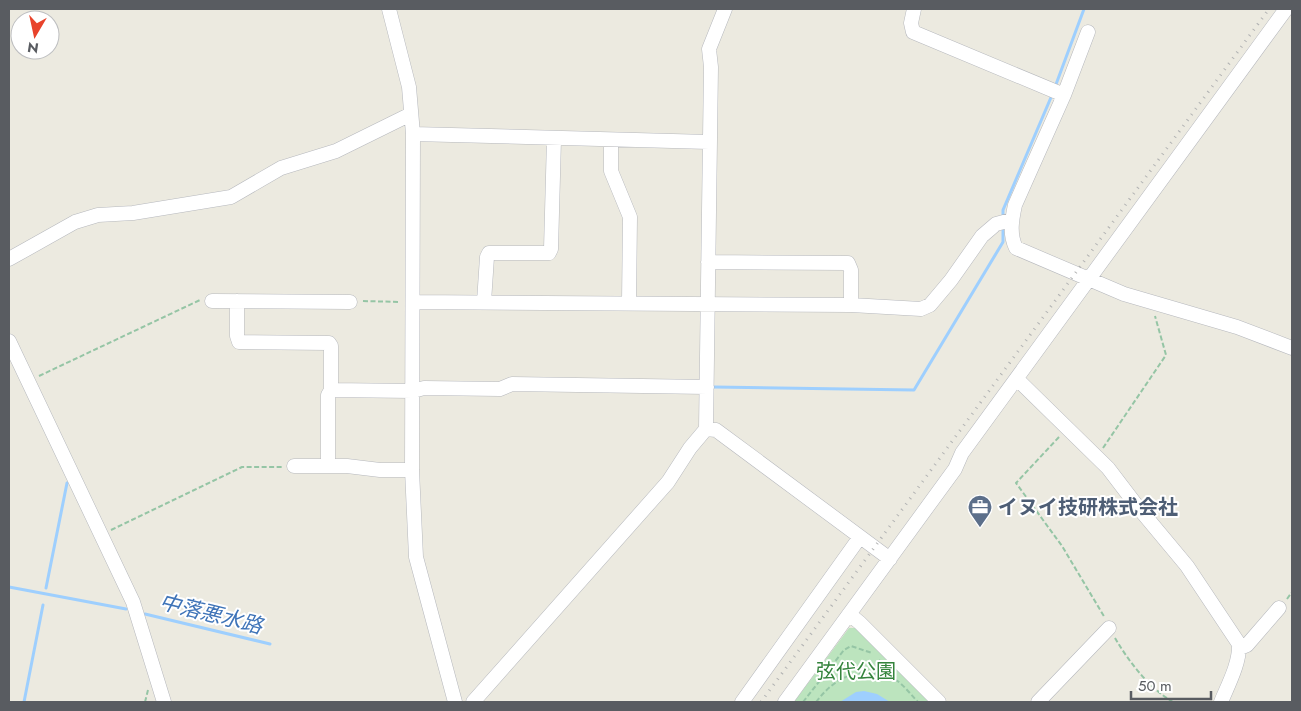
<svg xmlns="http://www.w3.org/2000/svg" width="1301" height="711" font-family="Jost,'Noto Sans JP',sans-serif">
  <rect width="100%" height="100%" fill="#eceae0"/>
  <!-- green -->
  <path fill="#bce4be" d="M 849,628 L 856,628 L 930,702 L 794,702 Z"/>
  <!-- water -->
  <path fill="#9ecffe" d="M 864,691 L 877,694 L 890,702 L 840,702 L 856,692 Z"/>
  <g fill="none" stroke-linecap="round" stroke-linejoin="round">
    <!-- stream -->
    <path stroke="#9ecffe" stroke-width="3" d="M 1055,87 L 1084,9
      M 1003,219 L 1003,210 L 1052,95
      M 714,387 L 914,390 L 1003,242 L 1003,225
      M 9,587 L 126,609
      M 46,588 L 67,483
      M 145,614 L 270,644
      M 24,702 L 43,605"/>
    <defs>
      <path id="minor" d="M 389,9 L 409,87 L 413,134 L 412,470 L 416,557 L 455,702
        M 914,9 L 911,23 L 913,32 L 1064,95 L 1015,205 C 1012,219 1009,234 1016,248 L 1124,294 L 1237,327 L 1292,348
        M 1064,95 L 1088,32
        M 413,134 L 709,142
        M 611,140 L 611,171 L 630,217 L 629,303
        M 9,259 L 75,222 L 98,215 L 133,213 L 231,197 L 281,168 L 336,151 L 411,114
        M 708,262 L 848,263 L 851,270 L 851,305
        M 212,301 L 350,302
        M 237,301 L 237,336 L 239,342 L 329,343 L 331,346 L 331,390
        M 413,302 L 851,305 L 921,309 L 930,305 L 951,280 L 982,236 L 996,224 L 1011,220
        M 484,302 L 487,257 L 489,253 L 549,253 L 551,249 L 554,139
        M 9,341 L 133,602 L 164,702
        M 1017,379 L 1108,468 L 1137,506 L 1187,566 L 1239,644 C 1240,663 1228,685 1221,702
        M 706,429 L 716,430 L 890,559
        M 294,466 L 347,466 L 380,470 L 412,470
        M 328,466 L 328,395 L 331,390 L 413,391 L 424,388 L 500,389 L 512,384 L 707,387
        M 849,614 L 860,623 L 939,702
        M 1240,648 L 1247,645 L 1279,608
        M 473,702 L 668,482 L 690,448 L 706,429 L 711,67 L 709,49 L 725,9
        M 742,702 L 860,537
        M 785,702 L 955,469 L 962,453 L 1286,9
        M 1038,702 L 1109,628"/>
    </defs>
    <!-- minor casing -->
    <use href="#minor" stroke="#b6b8bd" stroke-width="15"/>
    <!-- path -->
    <path stroke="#95c5a5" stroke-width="2" stroke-dasharray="5 2.5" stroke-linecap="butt" d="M 363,301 L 400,302
      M 39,376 L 200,300
      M 1059,437 L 1016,483 L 1062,546 L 1105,618
      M 1103,448 L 1166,355 L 1155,316
      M 111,530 L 242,467 L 282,467
      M 1287,599 L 1292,592
      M 1115,638 C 1129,662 1149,688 1173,702
      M 879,660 L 895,679
      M 145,702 L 148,690
      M 803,702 L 844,650 L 851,646 L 872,653
      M 816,702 C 833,680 853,668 881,675 C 885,676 892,677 896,680 C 904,685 911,695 918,702"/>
    <!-- minor -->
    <use href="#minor" stroke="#fff" stroke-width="14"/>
    <!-- rail -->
    <path stroke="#b2b3b3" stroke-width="3" stroke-dasharray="1 6" stroke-linecap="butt" d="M 761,702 L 1269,9"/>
  </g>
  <!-- icons -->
  <defs>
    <symbol id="office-pin" viewBox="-11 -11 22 30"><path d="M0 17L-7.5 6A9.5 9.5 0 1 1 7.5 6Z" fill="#5c6f8a" stroke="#fff"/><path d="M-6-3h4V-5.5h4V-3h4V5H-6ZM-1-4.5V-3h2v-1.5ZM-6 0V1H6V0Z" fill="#fff"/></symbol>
  </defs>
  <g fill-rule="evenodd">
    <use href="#office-pin" x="966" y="493" width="28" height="38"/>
  </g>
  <g text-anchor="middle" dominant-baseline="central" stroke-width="4" stroke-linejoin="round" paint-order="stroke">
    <!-- service labels -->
    <g font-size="20" font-weight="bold" fill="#4e5e75" stroke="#fff" text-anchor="start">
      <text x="998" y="507">イヌイ技研株式会社</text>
    </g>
    <!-- park labels -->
    <g font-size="20" fill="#35843d" stroke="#fff">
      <text x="856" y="671">弦代公園</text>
    </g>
    <!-- water labels -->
    <g font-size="21" font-style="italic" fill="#3f74b8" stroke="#fff">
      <text transform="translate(211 614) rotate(14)">中落悪水路</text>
    </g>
  </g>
  <!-- border -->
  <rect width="1301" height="711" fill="none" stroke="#595c61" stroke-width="20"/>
  <!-- north arrow -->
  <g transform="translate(35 35) rotate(189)"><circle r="24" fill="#ffffff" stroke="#bdbec0"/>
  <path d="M0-4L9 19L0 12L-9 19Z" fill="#e8432b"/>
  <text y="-8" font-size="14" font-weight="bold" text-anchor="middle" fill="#595c61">N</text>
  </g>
  <!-- scale -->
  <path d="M1131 691v8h80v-8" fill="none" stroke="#595c61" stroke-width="2.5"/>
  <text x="1138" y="691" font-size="15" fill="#595c61" stroke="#ffffff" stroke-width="4" paint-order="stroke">50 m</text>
</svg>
